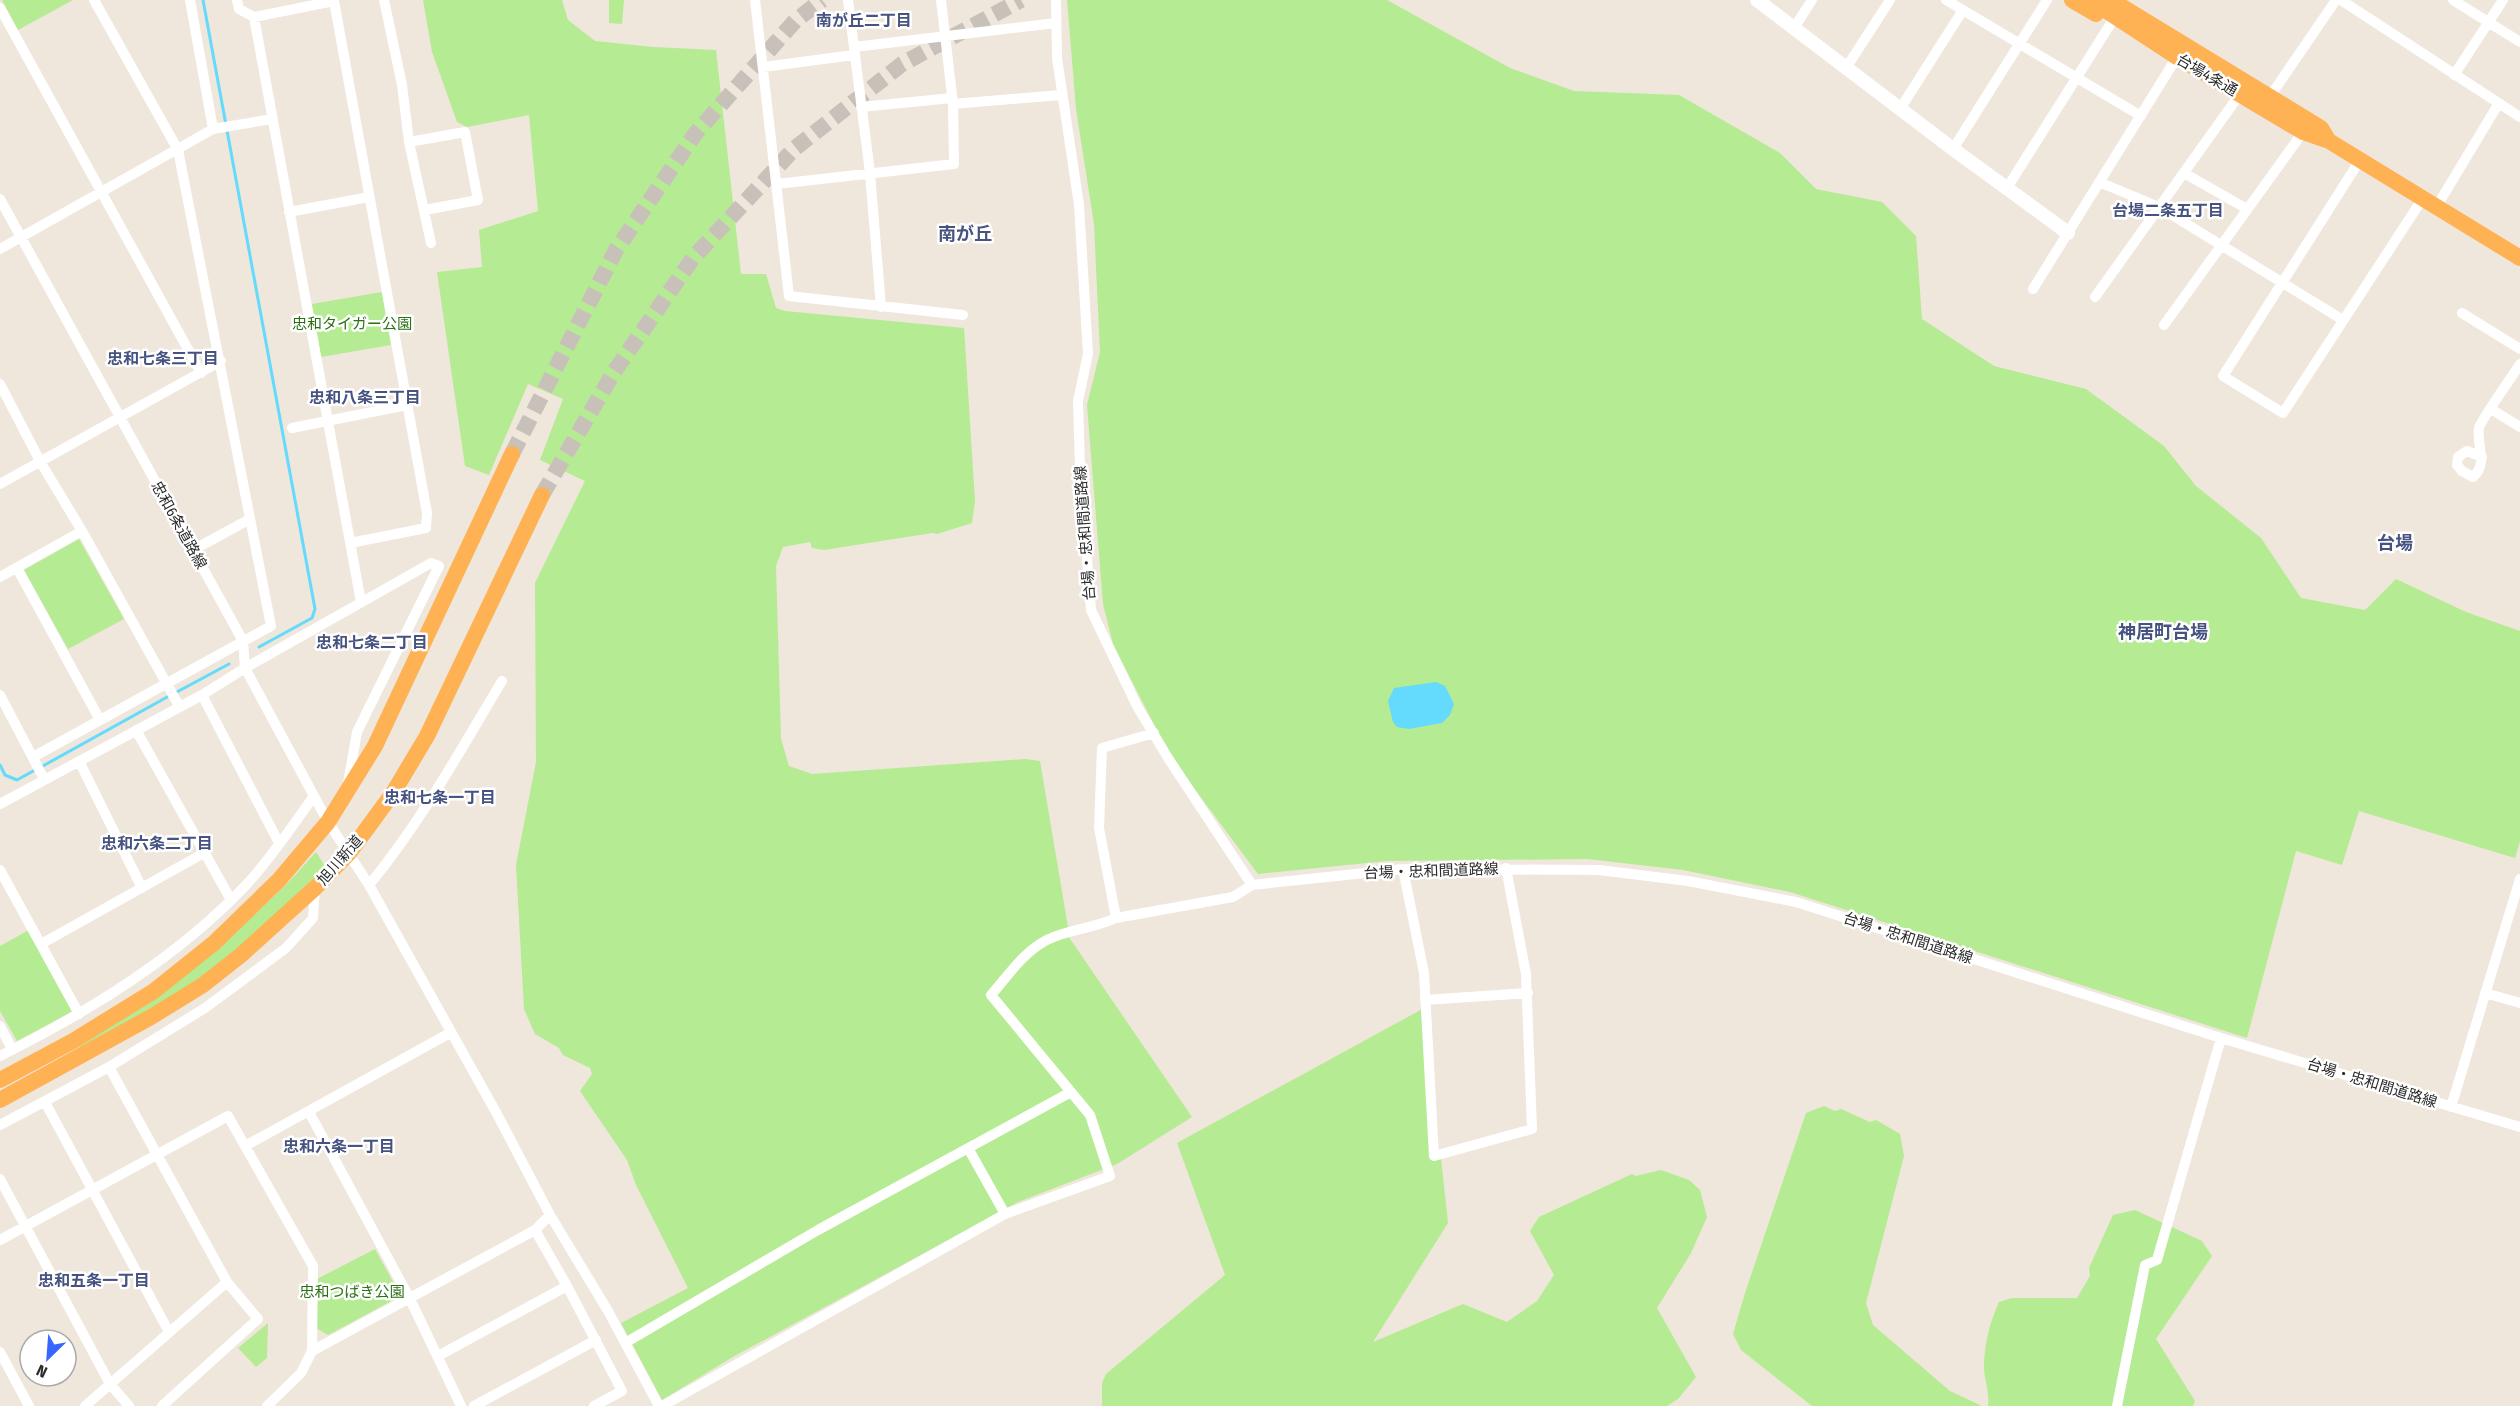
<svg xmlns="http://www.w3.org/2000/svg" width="2520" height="1406" font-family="'Fira Sans Condensed','Noto Sans JP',sans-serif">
  <rect width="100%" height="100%" fill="#efe6dc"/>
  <!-- green -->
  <path fill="#b5eb92" d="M 2,0 L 73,0 L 18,30 Z
    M 423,0 L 562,0 L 568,20 L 595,41 L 653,47 L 716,50 L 741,274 L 766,274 L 776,308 L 785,311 L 964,328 L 975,501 L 972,523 L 937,534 L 932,533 L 824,550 L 812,548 L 810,542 L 783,547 L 776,566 L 781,739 L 789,766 L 812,774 L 1025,759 L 1040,761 L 1068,927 L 1064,930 L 1192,1117 L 1117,1164 L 1018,1202 L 731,1358 L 662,1400 L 621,1323 L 688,1288 L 636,1185 L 627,1160 L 580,1091 L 592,1074 L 590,1068 L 563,1055 L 559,1048 L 535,1034 L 524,1009 L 516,865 L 536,762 L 535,583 L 585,481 L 540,460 L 563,399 L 528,384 L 489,475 L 465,466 L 437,272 L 482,267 L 479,230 L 538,211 L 529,115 L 467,127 L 457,122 L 432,52 Z
    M 609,0 L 624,0 L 622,24 L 609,23 Z
    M 1067,0 L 1387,0 L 1510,68 L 1574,91 L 1679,95 L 1780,153 L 1816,189 L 1882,202 L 1916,236 L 1922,319 L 1994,366 L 2086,389 L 2164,446 L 2196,486 L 2261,538 L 2301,598 L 2365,610 L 2396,579 L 2466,612 L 2520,631 L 2520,841 L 2515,858 L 2359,811 L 2342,865 L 2296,851 L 2247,1038 L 1790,892 L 1683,870 L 1588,859 L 1387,861 L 1258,874 L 1170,756 L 1113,644 L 1103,604 L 1087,405 L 1100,352 L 1094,224 L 1076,109 Z
    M 382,292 L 391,345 L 321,357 L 312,304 Z
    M 79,539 L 124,619 L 68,649 L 24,570 Z
    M 316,852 L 325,866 L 278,914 L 188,989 L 81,1049 L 79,1045 L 216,950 L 287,884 Z
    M 29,930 L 73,1011 L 17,1041 L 0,1011 L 0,946 Z
    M 1426,1007 L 1431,1122 L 1441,1158 L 1448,1223 L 1373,1342 L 1463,1304 L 1507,1322 L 1537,1301 L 1554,1275 L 1530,1231 L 1539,1217 L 1632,1174 L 1636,1176 L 1661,1170 L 1689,1180 L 1700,1190 L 1707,1217 L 1691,1253 L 1657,1308 L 1696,1377 L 1678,1399 L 1667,1406 L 1102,1406 L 1102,1383 L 1106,1374 L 1225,1275 L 1177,1143 Z
    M 1824,1106 L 1835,1111 L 1841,1109 L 1870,1122 L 1876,1120 L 1900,1134 L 1904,1156 L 1866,1303 L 1873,1325 L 1950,1391 L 1982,1406 L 1812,1406 L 1741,1350 L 1733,1334 L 1745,1293 L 1806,1113 Z
    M 2135,1210 L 2202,1241 L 2212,1256 L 2156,1339 L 2195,1401 L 2193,1406 L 1988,1406 C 1990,1391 1983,1377 1984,1363 C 1985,1341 1990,1322 1999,1302 L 2012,1298 L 2077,1298 L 2090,1276 L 2089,1268 L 2113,1215 Z
    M 375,1249 L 398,1291 L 395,1299 L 328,1335 L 316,1328 L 317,1279 Z
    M 268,1323 L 267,1358 L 256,1367 L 238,1348 Z"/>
  <!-- water -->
  <path fill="#64dafc" d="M 1436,682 L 1445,686 L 1454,704 L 1450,715 L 1442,723 L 1409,729 L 1397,727 L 1393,722 L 1388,701 L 1394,688 Z"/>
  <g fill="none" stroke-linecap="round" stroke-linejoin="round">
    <!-- stream -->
    <path stroke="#64dafc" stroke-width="3" d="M 203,0 L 315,609 L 312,618 L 259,647
      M 175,693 L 229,664
      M 0,765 L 5,775 L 17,780 L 35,770
      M 41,767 L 169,696"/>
    <!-- trunk-tunnel -->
    <path stroke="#c8c1b9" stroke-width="16" stroke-dasharray="16 8" stroke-linecap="butt" d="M 512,454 L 616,250 L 695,134 L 795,21 L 822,0
      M 542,495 L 614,372 L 693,258 L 794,149 L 902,64 L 1021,0"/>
    <!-- minor -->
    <path stroke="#fff" stroke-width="10" d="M 190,0 L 213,129
      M 237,0 L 239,9 L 254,17 L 334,1 L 427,513 L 426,528 L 350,543
      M 384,0 L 402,85 L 409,142 L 431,243
      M 755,0 L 789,296 L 963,315
      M 848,0 L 870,173 L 881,307
      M 1056,0 L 1057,58 L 1079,205 L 1088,354 L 1078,401 L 1080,468 L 1091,610 L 1137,706 L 1168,758 L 1252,885
      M 1946,0 L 2141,116
      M 2341,0 L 2520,117
      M 2453,0 L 2520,42
      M 0,8 L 201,373
      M 254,17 L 361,602
      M 1794,28 L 1812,0
      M 854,47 L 1056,23
      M 763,67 L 854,55
      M 1846,68 L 1890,0
      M 2454,75 L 2503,0
      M 2269,98 L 2336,0
      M 953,104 L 1061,95
      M 861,107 L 952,98
      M 1900,109 L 1963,10
      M 409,142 L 465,132 L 478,200 L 425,210
      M 1953,149 L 2047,0
      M 2360,160 L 2223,376 L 2283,413 L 2423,198
      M 2184,173 L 2247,209
      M 2099,182 L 2159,207 L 2343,320
      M 777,184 L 954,164 L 953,104 L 941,0
      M 2007,188 L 2111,23
      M 0,199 L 243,641 L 245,668 L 328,822 L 369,885 L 497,1114 L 550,1215 L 608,1311 L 659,1406
      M 2437,206 L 2499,103
      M 289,212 L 369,197
      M 0,249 L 213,129 L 272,119
      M 2033,289 L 2177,57
      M 2095,297 L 2240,94
      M 2462,313 L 2520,349
      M 2164,325 L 2303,132
      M 0,384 L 41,463 L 82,531 L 179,706
      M 2491,409 L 2520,427
      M 292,428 L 407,405
      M 2482,457 L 2467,451 L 2458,457 L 2457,465 L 2462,471 L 2473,477 C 2489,463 2476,446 2479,428 C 2480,421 2514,374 2520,364
      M 0,484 L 221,361
      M 193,550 L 250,519
      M 17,568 L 100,720
      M 0,577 L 82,531
      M 0,695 L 44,779
      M 202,695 L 279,843
      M 136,730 L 231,900
      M 33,757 L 271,626 L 178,150 L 94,0
      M 79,761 L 142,888
      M 0,804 L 202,695 L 245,668 L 431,563 L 439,566 L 357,732 L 348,783
      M 1403,869 L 1424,973 L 1434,1156 L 1532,1129 L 1526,974 L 1506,868
      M 0,870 L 79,1014
      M 369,885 C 421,822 460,751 502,681
      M 1116,918 L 1099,828 L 1102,748 L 1154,733
      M 41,944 L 204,853
      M 2485,993 L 2520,1003
      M 1425,1000 L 1528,993
      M 0,1026 L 12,1049
      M 0,1056 C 90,1011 178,957 247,884 C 272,857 293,825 314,796
      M 45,1102 L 169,1332
      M 2451,1107 L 2520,879
      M 309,1112 L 410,1299 L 461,1406
      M 0,1125 L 109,1067 L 205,1008 L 286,948 L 313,918 L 315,888
      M 247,1145 L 450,1033
      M 968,1148 L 1005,1214
      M 0,1179 L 110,1384 L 129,1406
      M 535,1230 L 567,1286 L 622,1391 L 594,1406
      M 0,1240 L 228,1116 L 313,1266 L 312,1351 L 301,1373 L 267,1406
      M 625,1343 L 818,1230 L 1071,1092
      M 312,1351 L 535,1230 L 550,1215
      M 0,1352 L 29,1406
      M 438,1356 L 567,1286
      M 85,1406 L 227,1282 L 109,1067
      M 162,1406 L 258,1319 L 227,1282
      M 474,1406 L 596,1340
      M 662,1406 L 1005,1214 L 1110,1176 L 1090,1115 L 991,995 C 1006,978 1021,956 1040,944 C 1061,930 1093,929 1116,918 L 1233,897 L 1252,885 L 1403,869 L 1599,870 L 1688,881 L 1796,902 L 2221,1038 L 2520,1127
      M 2117,1406 L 2145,1265 L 2157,1260 L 2221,1038"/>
    <!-- tertiary -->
    <path stroke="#fff" stroke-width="14" d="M 1757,0 L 1953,149 L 2068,233"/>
    <!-- trunk -->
    <path stroke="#ffb253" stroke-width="16" d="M 2072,0 L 2096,14
      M 2090,0 L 2177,57 L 2303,132 L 2329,141 L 2520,258
      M 2111,0 L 2321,128 L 2327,138
      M 0,1080 L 73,1041 L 154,991 L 214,943 L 279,880 L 328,822 L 375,746 L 512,454
      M 0,1100 L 151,1017 L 203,985 L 241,955 L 315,888 L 349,853 L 393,793 L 427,736 L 542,495"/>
  </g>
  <g text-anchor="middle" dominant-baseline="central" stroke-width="5" stroke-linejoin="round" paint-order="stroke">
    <!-- street labels -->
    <g font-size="15" fill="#2b2b2b" stroke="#fff">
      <text transform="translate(2207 75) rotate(30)">台場4条通</text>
      <text transform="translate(179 525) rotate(61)">忠和6条道路線</text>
      <text transform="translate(1085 533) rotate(-94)">台場・忠和間道路線</text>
      <text transform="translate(340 860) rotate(-49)">旭川新道</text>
      <text transform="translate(1431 871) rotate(-2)">台場・忠和間道路線</text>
      <text transform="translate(1908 938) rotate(18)">台場・忠和間道路線</text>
      <text transform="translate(2372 1083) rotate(17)">台場・忠和間道路線</text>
    </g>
    <!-- park labels -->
    <g font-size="15" fill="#2a7112" stroke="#fff">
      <text x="352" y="324">忠和タイガー公園</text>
      <text x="352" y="1292">忠和つばき公園</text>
    </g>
    <!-- neighbourhood labels -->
    <g font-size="16" font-weight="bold" fill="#465381" stroke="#fff">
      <text x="864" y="20">南が丘二丁目</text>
      <text x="2168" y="210">台場二条五丁目</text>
      <text x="163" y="358">忠和七条三丁目</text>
      <text x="365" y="397">忠和八条三丁目</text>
      <text x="372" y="642">忠和七条二丁目</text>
      <text x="440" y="797">忠和七条一丁目</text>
      <text x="157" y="843">忠和六条二丁目</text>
      <text x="339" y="1146">忠和六条一丁目</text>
      <text x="94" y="1280">忠和五条一丁目</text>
    </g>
    <!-- quarter labels -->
    <g font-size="18" font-weight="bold" fill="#465381" stroke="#fff">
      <text x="965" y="234">南が丘</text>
      <text x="2395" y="543">台場</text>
      <text x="2163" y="632">神居町台場</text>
    </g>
  </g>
  <!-- north arrow -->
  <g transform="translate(48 1358) rotate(205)"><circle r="28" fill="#ffffff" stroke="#aaaaaa" stroke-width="1.5"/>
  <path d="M0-4.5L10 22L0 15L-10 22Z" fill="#3867ff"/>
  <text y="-9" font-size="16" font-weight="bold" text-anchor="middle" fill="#2b2b2b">N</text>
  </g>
</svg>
